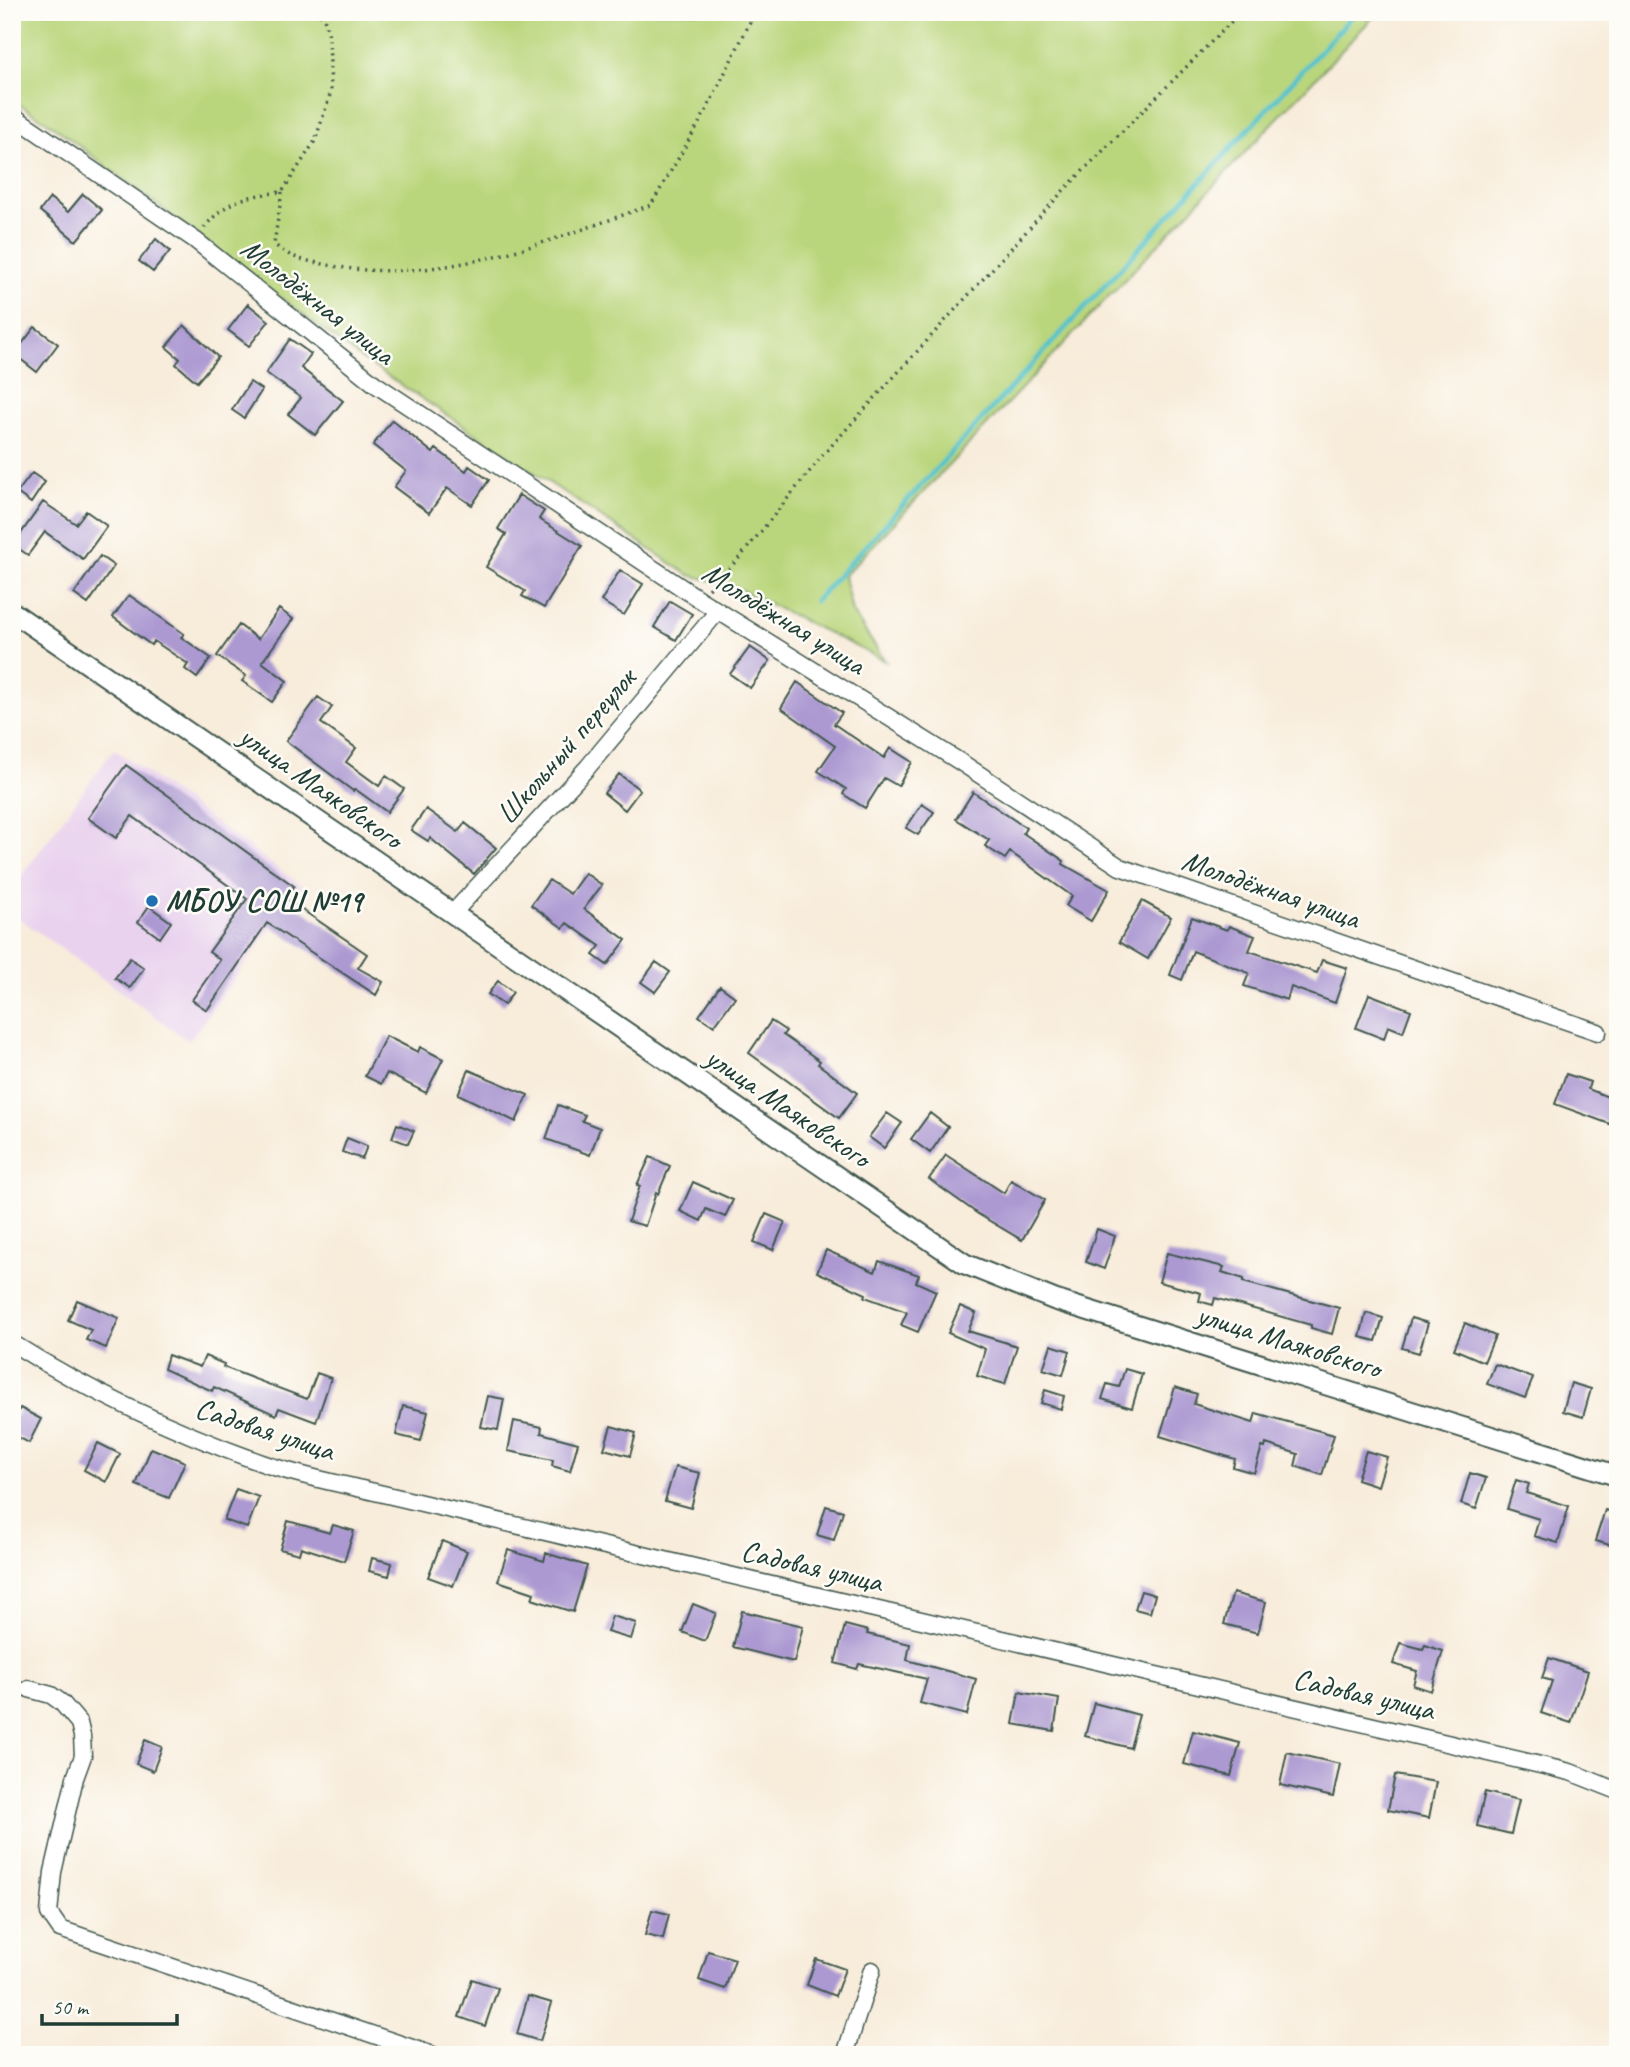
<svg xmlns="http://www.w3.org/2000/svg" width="1630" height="2067" font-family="Caveat,sans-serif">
  <rect width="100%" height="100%" fill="#fdfcf7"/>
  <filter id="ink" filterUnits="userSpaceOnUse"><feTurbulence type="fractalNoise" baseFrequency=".0143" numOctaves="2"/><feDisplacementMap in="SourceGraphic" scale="14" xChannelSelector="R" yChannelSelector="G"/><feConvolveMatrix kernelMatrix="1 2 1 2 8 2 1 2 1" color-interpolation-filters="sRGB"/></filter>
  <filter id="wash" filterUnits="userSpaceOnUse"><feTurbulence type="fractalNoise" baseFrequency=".00686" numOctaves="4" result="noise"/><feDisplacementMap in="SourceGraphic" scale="28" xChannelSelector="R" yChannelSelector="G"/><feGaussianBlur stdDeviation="1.57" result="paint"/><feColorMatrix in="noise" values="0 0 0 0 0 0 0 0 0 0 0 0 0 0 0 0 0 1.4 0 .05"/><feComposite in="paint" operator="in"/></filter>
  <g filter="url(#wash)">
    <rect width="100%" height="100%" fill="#f8ecda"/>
    <!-- built -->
    <path fill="#e9d2ee" d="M 114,749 L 302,886 L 189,1041 L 12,913 L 12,889 Z"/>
    <!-- green -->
    <path fill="#bad67c" stroke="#6c8a58" stroke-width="2" d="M 12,12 L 1378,12 L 844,576 L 852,612 L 885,661 L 731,585 L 689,575 L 359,357 L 49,123 L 12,100 Z"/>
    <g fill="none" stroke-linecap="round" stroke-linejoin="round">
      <!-- stream -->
      <path stroke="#55c3cb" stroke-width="5" d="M 815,601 L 1356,12"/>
    </g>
    <g id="blocks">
      <!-- building -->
      <path fill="#ac99d2" d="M 83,194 L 102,210 L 76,241 L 40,211 L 50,198 L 68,212 Z
        M 156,239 L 170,251 L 153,272 L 139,261 Z
        M 248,304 L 269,321 L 249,346 L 228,330 Z
        M 184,325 L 218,357 L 197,382 L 176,364 L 180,359 L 166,347 Z
        M 35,327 L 58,344 L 37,372 L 14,354 Z
        M 290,339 L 311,354 L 301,368 L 343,401 L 315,435 L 288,414 L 301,398 L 266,373 Z
        M 250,382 L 262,390 L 244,418 L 232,410 Z
        M 392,420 L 433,453 L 436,449 L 466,471 L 469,466 L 489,480 L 472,505 L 447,488 L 429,513 L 394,487 L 406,471 L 373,445 Z
        M 32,473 L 45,482 L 31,503 L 17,493 Z
        M 519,495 L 544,511 L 539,519 L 582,546 L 544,608 L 522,596 L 525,591 L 486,567 L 506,534 L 498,529 Z
        M 43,502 L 76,524 L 86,511 L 107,526 L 83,559 L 45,532 L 28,555 L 13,545 Z
        M 100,556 L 114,566 L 88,604 L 74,594 Z
        M 620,570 L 643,584 L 624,615 L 601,601 Z
        M 129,595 L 184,634 L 181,637 L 211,658 L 197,678 L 185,669 L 188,664 L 154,641 L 151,645 L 113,617 Z
        M 670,601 L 692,614 L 676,640 L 654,627 Z
        M 279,609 L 293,619 L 262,662 L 287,681 L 272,702 L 242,681 L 246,676 L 217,656 L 239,625 L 258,639 Z
        M 750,647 L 770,661 L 750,688 L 730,674 Z
        M 797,682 L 842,713 L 834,724 L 884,758 L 890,748 L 912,762 L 898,786 L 884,778 L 865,808 L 843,794 L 846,789 L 818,771 L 835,746 L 781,708 Z
        M 318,697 L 332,707 L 321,723 L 356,748 L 346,762 L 379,786 L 386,776 L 404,789 L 387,812 L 355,789 L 353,791 L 286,741 Z
        M 126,765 L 294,886 L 285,898 L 367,954 L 358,968 L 383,982 L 376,995 L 267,923 L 207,1010 L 192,1000 L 220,960 L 209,952 L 247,899 L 132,816 L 116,838 L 88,818 Z
        M 619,774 L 640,790 L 625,810 L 604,793 Z
        M 973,792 L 1026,828 L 1023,833 L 1064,861 L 1063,864 L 1109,890 L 1091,921 L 1066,906 L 1072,896 L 1010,852 L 1005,859 L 985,846 L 989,840 L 956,819 Z
        M 922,804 L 934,812 L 918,835 L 906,828 Z
        M 426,809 L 458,832 L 465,823 L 496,848 L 474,874 L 430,838 L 428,841 L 411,830 Z
        M 585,873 L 602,885 L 584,909 L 626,940 L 607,965 L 593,955 L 600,946 L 567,923 L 563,928 L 531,905 L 549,880 L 570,894 Z
        M 1142,901 L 1171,917 L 1148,959 L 1119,942 Z
        M 149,906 L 171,922 L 160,938 L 138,922 Z
        M 1192,917 L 1227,930 L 1229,926 L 1255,936 L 1249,951 L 1317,973 L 1322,960 L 1347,968 L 1335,1003 L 1291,987 L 1287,1000 L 1244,986 L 1249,973 L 1193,951 L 1182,980 L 1170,975 Z
        M 130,958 L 144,968 L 130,988 L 115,978 Z
        M 656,962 L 670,972 L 655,992 L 641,982 Z
        M 498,981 L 513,992 L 504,1005 L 488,994 Z
        M 720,986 L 735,997 L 714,1026 L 699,1016 Z
        M 1369,994 L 1411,1010 L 1403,1032 L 1388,1026 L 1384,1039 L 1356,1028 Z
        M 771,1021 L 786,1031 L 783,1035 L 820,1061 L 818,1064 L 857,1093 L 839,1118 L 749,1053 Z
        M 386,1036 L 418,1052 L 420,1047 L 443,1059 L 426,1093 L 387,1073 L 381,1084 L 365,1076 Z
        M 469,1070 L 528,1095 L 516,1122 L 458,1094 Z
        M 1566,1074 L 1590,1082 L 1588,1089 L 1618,1101 L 1618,1127 L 1555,1104 Z
        M 558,1105 L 585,1115 L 582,1121 L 600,1128 L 590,1155 L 546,1139 Z
        M 887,1113 L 902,1123 L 884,1148 L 869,1137 Z
        M 930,1113 L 948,1127 L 930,1153 L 911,1139 Z
        M 397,1124 L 414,1131 L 408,1144 L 392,1138 Z
        M 347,1138 L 367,1146 L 362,1159 L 342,1152 Z
        M 946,1155 L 1004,1193 L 1011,1180 L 1045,1200 L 1022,1240 L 978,1214 L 929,1179 Z
        M 650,1157 L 670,1166 L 658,1194 L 656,1193 L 645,1226 L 628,1221 L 640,1186 L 637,1185 Z
        M 693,1182 L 733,1200 L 725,1217 L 706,1209 L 701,1221 L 680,1211 Z
        M 766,1214 L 785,1222 L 773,1250 L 754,1242 Z
        M 1097,1229 L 1115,1236 L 1104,1269 L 1086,1262 Z
        M 826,1250 L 875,1272 L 879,1261 L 919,1275 L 916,1282 L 936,1291 L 918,1332 L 901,1325 L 907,1312 L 865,1297 L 866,1294 L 817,1272 Z
        M 1167,1253 L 1224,1267 L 1222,1272 L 1244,1279 L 1243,1282 L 1339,1308 L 1332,1334 L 1311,1328 L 1311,1325 L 1215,1298 L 1213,1305 L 1199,1301 L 1201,1293 L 1159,1282 Z
        M 77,1300 L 119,1318 L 106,1348 L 86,1340 L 91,1330 L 68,1320 Z
        M 960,1306 L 976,1313 L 968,1331 L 1017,1346 L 1005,1384 L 977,1376 L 985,1349 L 948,1333 Z
        M 1366,1313 L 1383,1318 L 1376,1341 L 1360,1337 Z
        M 1411,1318 L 1428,1323 L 1419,1353 L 1402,1348 Z
        M 1465,1323 L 1495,1336 L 1484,1362 L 1454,1349 Z
        M 1051,1345 L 1070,1351 L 1063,1375 L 1043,1369 Z
        M 168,1355 L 200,1367 L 205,1356 L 224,1364 L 223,1367 L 307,1399 L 317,1373 L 331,1378 L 316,1422 L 279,1408 L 276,1415 L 214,1387 L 212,1391 L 164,1369 Z
        M 1495,1364 L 1533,1378 L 1525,1398 L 1487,1384 Z
        M 1125,1369 L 1142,1374 L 1132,1408 L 1102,1399 L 1107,1384 L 1119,1387 Z
        M 1571,1383 L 1591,1389 L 1583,1417 L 1563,1411 Z
        M 1175,1387 L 1197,1394 L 1194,1404 L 1253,1423 L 1256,1413 L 1334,1435 L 1322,1475 L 1295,1466 L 1298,1454 L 1266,1444 L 1265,1448 L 1262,1447 L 1254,1473 L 1233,1467 L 1235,1459 L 1160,1436 Z
        M 1045,1390 L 1064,1396 L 1061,1409 L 1041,1403 Z
        M 488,1396 L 504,1399 L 498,1430 L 481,1427 Z
        M 403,1406 L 428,1412 L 421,1441 L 396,1435 Z
        M 20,1408 L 41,1419 L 29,1443 L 12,1434 L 12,1423 Z
        M 514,1421 L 542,1427 L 541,1433 L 578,1443 L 570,1471 L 552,1466 L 553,1460 L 508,1451 Z
        M 611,1426 L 636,1433 L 630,1456 L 604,1449 Z
        M 98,1443 L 120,1454 L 106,1482 L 84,1470 Z
        M 151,1448 L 185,1462 L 169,1498 L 136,1485 Z
        M 1366,1451 L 1387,1457 L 1378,1486 L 1357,1479 Z
        M 675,1467 L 700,1473 L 691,1508 L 665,1501 Z
        M 1470,1473 L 1486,1478 L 1476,1509 L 1461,1504 Z
        M 1516,1480 L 1529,1484 L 1526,1493 L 1569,1506 L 1558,1543 L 1534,1536 L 1539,1519 L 1507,1509 Z
        M 236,1489 L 259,1497 L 247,1528 L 224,1520 Z
        M 826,1506 L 843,1511 L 834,1540 L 817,1535 Z
        M 1605,1510 L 1618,1514 L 1618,1547 L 1595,1541 Z
        M 288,1521 L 330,1533 L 333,1525 L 354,1531 L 344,1561 L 301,1547 L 299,1554 L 280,1549 Z
        M 442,1541 L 467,1551 L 453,1586 L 428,1577 Z
        M 508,1550 L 544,1561 L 546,1553 L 587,1566 L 573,1612 L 532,1599 L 534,1593 L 498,1581 Z
        M 372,1558 L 392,1563 L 389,1576 L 369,1571 Z
        M 1141,1591 L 1155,1595 L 1150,1613 L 1135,1609 Z
        M 1233,1593 L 1266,1602 L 1258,1633 L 1224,1624 Z
        M 693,1604 L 716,1613 L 705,1641 L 682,1632 Z
        M 742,1611 L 803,1626 L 794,1662 L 733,1647 Z
        M 612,1616 L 636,1623 L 631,1639 L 607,1632 Z
        M 845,1625 L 868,1631 L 867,1634 L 910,1644 L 907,1660 L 976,1679 L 967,1715 L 920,1703 L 927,1679 L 859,1664 L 857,1669 L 835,1663 Z
        M 1400,1643 L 1423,1649 L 1425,1645 L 1443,1651 L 1431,1691 L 1413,1685 L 1417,1671 L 1393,1664 Z
        M 1549,1658 L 1588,1671 L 1571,1723 L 1541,1713 L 1552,1681 L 1542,1678 Z
        M 1019,1692 L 1059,1699 L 1054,1731 L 1013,1724 Z
        M 1094,1703 L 1139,1715 L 1130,1748 L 1085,1736 Z
        M 1193,1731 L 1240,1743 L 1231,1776 L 1184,1764 Z
        M 145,1740 L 162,1747 L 153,1771 L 136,1764 Z
        M 1287,1752 L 1340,1764 L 1333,1797 L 1280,1785 Z
        M 1395,1775 L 1436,1782 L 1429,1818 L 1388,1810 Z
        M 1485,1792 L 1519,1800 L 1511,1834 L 1477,1826 Z
        M 652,1910 L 669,1914 L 663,1939 L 645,1935 Z
        M 708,1951 L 735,1959 L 725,1989 L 699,1980 Z
        M 816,1959 L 845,1969 L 835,1996 L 807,1985 Z
        M 472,1979 L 498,1988 L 485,2026 L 459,2017 Z
        M 528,1996 L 552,2003 L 540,2041 L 517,2034 Z"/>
    </g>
  </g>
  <g filter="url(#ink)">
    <use href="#blocks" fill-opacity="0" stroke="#40574d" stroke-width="2"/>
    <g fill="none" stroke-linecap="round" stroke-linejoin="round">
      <defs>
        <path id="service" d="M 12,1684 L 29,1689"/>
        <path id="minor" d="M 12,115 L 195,240 L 375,384 L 699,599 L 962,763 L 1120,867 L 1598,1032
          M 452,914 L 587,768 L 718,611
          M 12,1343 C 90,1392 176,1432 262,1463 C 296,1475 332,1482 366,1490 L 1570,1772 L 1618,1791
          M 29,1689 L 51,1695 L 62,1703 L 79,1723 L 82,1736 L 83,1756 L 75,1778 L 53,1872 L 49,1913 L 60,1929 L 433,2055
          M 845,2055 L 872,1970"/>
        <path id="tertiary" d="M 12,612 L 965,1264 L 1055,1300 L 1618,1476"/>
      </defs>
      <!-- service casing -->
      <use href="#service" stroke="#40574d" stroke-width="11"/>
      <!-- minor casing -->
      <use href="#minor" stroke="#40574d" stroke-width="19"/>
      <!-- tertiary casing -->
      <use href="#tertiary" stroke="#40574d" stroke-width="23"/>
      <!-- path -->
      <path stroke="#40574d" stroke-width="3.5" stroke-dasharray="2 5" stroke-linecap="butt" d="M 282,192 L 274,244 C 292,260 305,260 328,265 C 438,287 549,241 651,205 L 706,111 L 755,12
        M 204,228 C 227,199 247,196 282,192 L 315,141 L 331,92 L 329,36 L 324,18 L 318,12
        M 709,589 L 741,556 L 822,456 L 1064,190 L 1241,12"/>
      <!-- service -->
      <use href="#service" stroke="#fff" stroke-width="8"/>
      <!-- minor -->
      <use href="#minor" stroke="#fff" stroke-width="16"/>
      <!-- tertiary -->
      <use href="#tertiary" stroke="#fff" stroke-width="19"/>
    </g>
  </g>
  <!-- markers -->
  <circle fill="#1f6fb2" stroke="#fdfcf7" stroke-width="2.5" cx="152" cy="901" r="7"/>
  <g text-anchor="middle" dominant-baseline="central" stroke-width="5" stroke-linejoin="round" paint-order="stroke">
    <!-- street labels -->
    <g font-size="30" fill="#1f3d34" stroke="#fdfcf7">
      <text transform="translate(318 301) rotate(38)">Молодёжная улица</text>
      <text transform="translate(784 618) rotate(32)">Молодёжная улица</text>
      <text transform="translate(566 746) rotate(-49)">Школьный переулок</text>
      <text transform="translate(321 787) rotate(35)">улица Маяковского</text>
      <text transform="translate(1271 889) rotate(19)">Молодёжная улица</text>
      <text transform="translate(788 1107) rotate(34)">улица Маяковского</text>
      <text transform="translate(1289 1341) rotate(17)">улица Маяковского</text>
      <text transform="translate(265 1429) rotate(18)">Садовая улица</text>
      <text transform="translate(812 1566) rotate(13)">Садовая улица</text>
      <text transform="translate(1364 1694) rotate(13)">Садовая улица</text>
    </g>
    <!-- poi labels -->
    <g font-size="30" font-weight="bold" fill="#1f3d34" stroke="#fdfcf7" text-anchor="start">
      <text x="166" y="901">МБОУ СОШ №19</text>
    </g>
  </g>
  <!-- margin -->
  <rect width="1630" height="2067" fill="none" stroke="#fdfcf7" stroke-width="42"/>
  <!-- scale -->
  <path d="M42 2014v10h135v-10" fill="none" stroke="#1f3d34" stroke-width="3.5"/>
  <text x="52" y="2014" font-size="21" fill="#1f3d34" stroke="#fdfcf7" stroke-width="5" paint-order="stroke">50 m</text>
</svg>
